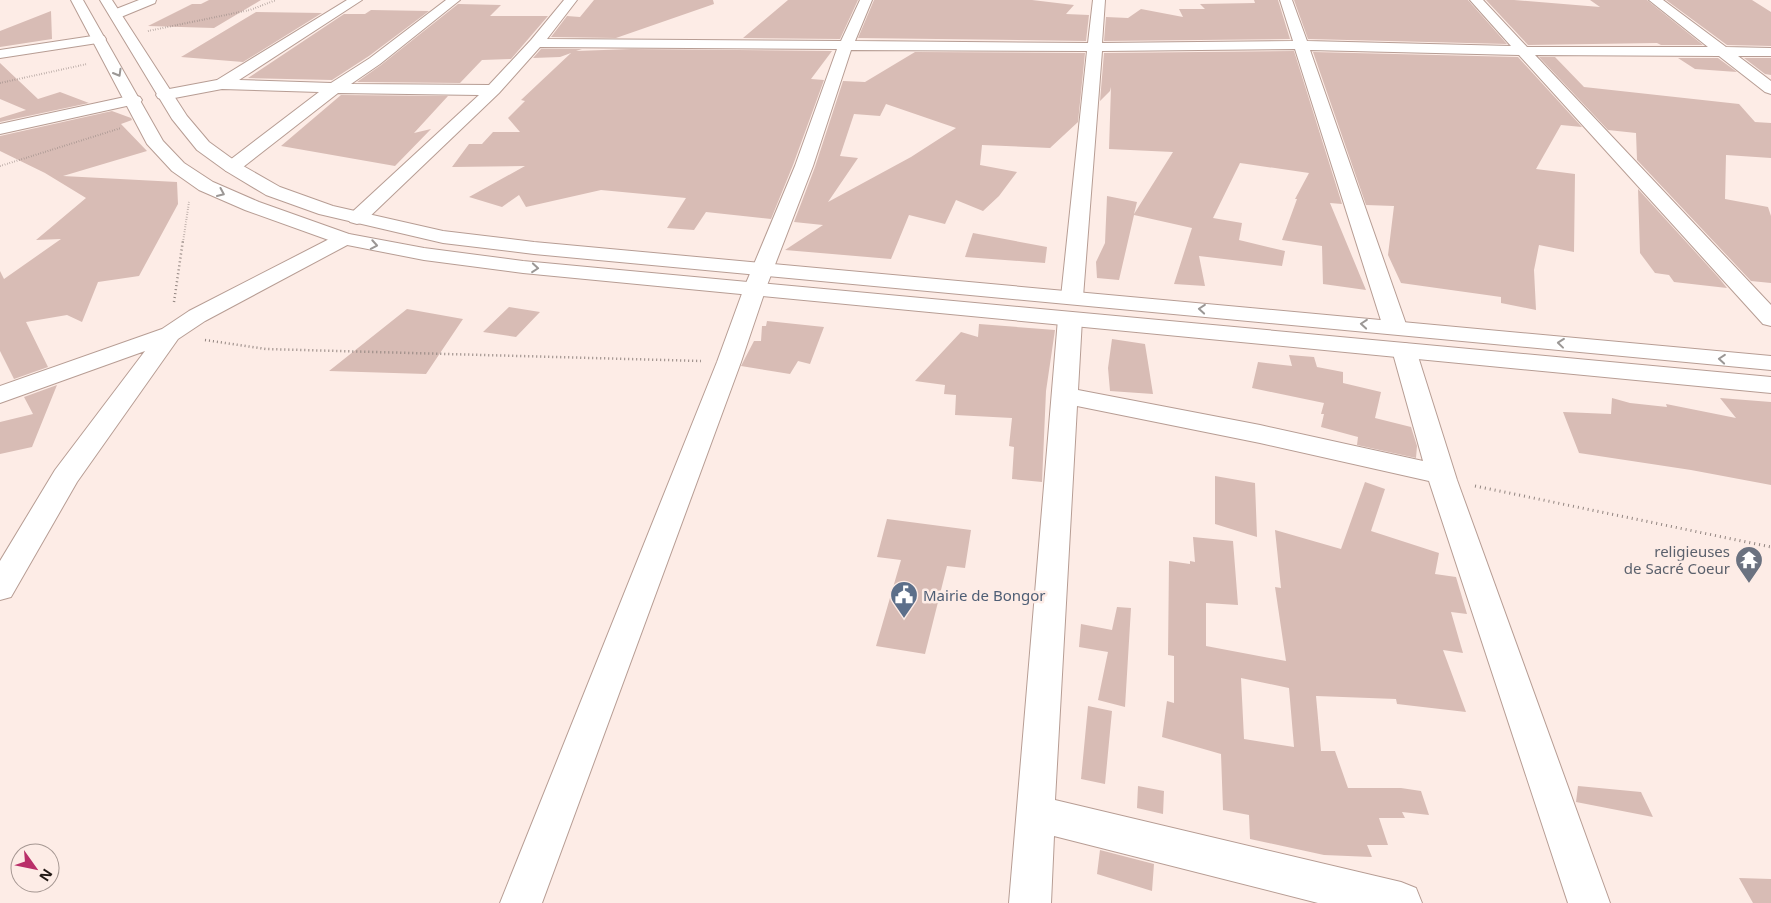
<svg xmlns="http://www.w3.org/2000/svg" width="1771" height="903" font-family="'Noto Sans',sans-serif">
  <rect width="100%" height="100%" fill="#fdece6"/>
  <!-- building -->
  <path fill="#d8bcb5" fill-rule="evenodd" d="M 209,0 L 261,0 L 214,28 L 148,26 L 192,4 L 201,4 Z
    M 594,0 L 713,0 L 714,4 L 616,38 L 551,37 L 567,16 L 580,17 Z
    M 788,0 L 858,0 L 840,39 L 743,38 Z
    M 874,0 L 1032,0 L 1074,5 L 1066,14 L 1089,15 L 1086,41 L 858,38 Z
    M 1254,0 L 1278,0 L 1290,39 L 1104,41 L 1106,17 L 1128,18 L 1141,9 L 1183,17 L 1179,9 L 1205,9 L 1200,4 L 1255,3 Z
    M 1294,0 L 1468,0 L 1507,44 L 1308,39 Z
    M 1486,0 L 1514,0 L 1600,7 L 1590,0 L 1647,0 L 1703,45 L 1661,45 L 1657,43 L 1528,45 Z
    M 1666,0 L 1752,0 L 1771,12 L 1771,46 L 1727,45 Z
    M 458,4 L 501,5 L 490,16 L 548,16 L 511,59 L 482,60 L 460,83 L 357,82 L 381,65 Z
    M 371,10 L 429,11 L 369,56 L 332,80 L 248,78 L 344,14 L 365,14 Z
    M 51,11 L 52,39 L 0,47 L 0,31 Z
    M 256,12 L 322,13 L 243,62 L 181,57 Z
    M 541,49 L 582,49 L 576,51 L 631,49 L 832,51 L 811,79 L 824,80 L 793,165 L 771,219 L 706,212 L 694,230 L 667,228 L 686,198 L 601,190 L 526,207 L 519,195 L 502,207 L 469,197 L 525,166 L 452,167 L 469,144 L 482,144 L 493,132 L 520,132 L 508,118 L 525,101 L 521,100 L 571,53 L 560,57 L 533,58 Z
    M 1294,51 L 1342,204 L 1330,203 L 1366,290 L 1323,284 L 1322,246 L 1282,240 L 1297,199 L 1295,199 L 1309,173 L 1240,163 L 1213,218 L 1242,223 L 1239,240 L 1285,251 L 1282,266 L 1199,256 L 1205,286 L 1174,284 L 1192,228 L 1134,215 L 1119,280 L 1097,278 L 1096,262 L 1105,243 L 1107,196 L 1137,202 L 1134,214 L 1173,152 L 1109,149 L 1111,87 L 1110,91 L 1100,101 L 1104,53 Z
    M 915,52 L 1085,53 L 1078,122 L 1050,148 L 982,145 L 980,165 L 1017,172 L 999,196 L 983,211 L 956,200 L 945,224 L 909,215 L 891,259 L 785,250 L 823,225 L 794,222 L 815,167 L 843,81 L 865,82 ZM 886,104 L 956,128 L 911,157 L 828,202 L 858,158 L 840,156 L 854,114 L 880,116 Z
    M 1313,52 L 1518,57 L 1582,127 L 1561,125 L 1536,169 L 1575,174 L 1574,252 L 1539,245 L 1534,270 L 1536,310 L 1501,303 L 1501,297 L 1401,283 L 1388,255 L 1394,206 L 1366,205 Z
    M 1539,57 L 1555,57 L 1584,87 L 1739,104 L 1755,122 L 1771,123 L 1771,158 L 1726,155 L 1725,199 L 1768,207 L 1771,216 L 1771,283 L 1751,281 L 1637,160 L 1636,133 L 1608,130 Z
    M 1678,58 L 1718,58 L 1737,72 L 1695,69 Z
    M 1744,58 L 1771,58 L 1771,75 L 1765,74 Z
    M 0,63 L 38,99 L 60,92 L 89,103 L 0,122 L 0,118 L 26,110 L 0,99 Z
    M 341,95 L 448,96 L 414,133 L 431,129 L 395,166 L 281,146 Z
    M 112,111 L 131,118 L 132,120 L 121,124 L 147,151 L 63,176 L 177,182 L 178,204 L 139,276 L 98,282 L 82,322 L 67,315 L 26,322 L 48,367 L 14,379 L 0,351 L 0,271 L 4,279 L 61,239 L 36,240 L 86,198 L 45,173 L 0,151 L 0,136 Z
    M 1638,189 L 1719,278 L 1727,288 L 1674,282 L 1669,275 L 1655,273 L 1640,253 Z
    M 973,233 L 1047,247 L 1045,263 L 965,257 Z
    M 509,307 L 540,312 L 516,337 L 483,332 Z
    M 407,309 L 463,319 L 426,374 L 329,371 Z
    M 767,321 L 824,327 L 810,364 L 798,361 L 790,374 L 741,366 L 754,341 L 761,341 L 762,326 L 766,326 Z
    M 979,324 L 1055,330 L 1046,391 L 1042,482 L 1012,479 L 1014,447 L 1009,446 L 1012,418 L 955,415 L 956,395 L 944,394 L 945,385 L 915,381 L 961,332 L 978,337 Z
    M 1112,339 L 1145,344 L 1153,394 L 1110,391 L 1108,368 Z
    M 1289,355 L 1314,357 L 1317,367 L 1343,372 L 1343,383 L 1381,392 L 1375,418 L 1411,427 L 1417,446 L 1416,458 L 1357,445 L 1358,437 L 1321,427 L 1324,414 L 1321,414 L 1324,403 L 1252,388 L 1258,362 L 1292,366 Z
    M 57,385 L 32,447 L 0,454 L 0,422 L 33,414 L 24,397 Z
    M 1612,398 L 1630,403 L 1667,407 L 1666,404 L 1736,418 L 1720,398 L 1771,402 L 1771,485 L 1691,470 L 1579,453 L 1563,412 L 1611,414 Z
    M 1215,476 L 1255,483 L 1257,537 L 1215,524 Z
    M 1365,482 L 1385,489 L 1371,531 L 1439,553 L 1435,574 L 1456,577 L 1467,614 L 1451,612 L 1463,653 L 1443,650 L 1466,712 L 1397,704 L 1396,699 L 1316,696 L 1321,751 L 1335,751 L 1348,788 L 1401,788 L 1421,791 L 1429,815 L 1402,812 L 1405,818 L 1379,818 L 1388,845 L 1367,845 L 1372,857 L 1324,855 L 1250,839 L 1249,815 L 1223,810 L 1221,754 L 1162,737 L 1167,701 L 1174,703 L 1174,656 L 1168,655 L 1169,561 L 1190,564 L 1190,561 L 1195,562 L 1193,537 L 1233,541 L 1238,605 L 1206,603 L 1206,646 L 1286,661 L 1275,587 L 1281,588 L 1275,530 L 1341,549 ZM 1241,678 L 1289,688 L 1294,747 L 1244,739 Z
    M 887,519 L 971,530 L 965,568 L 947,566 L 925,654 L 876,646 L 901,560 L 877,557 Z
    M 1117,607 L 1131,608 L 1125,707 L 1098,700 L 1108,652 L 1079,647 L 1081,624 L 1112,630 Z
    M 1088,706 L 1112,711 L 1105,784 L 1081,779 Z
    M 1138,786 L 1164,791 L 1163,814 L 1137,808 Z
    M 1578,786 L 1641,792 L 1653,817 L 1576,802 Z
    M 1100,850 L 1154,864 L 1152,891 L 1097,874 Z
    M 1739,878 L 1771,879 L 1771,903 L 1753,903 Z"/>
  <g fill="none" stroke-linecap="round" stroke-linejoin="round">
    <defs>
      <path id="street" d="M 139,0 L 156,0 L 155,3 L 121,17 L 111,17 L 109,14 L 111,11 Z
        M 347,0 L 362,0 L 239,80 L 331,83 L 370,58 L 446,0 L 460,0 L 380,64 L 351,84 L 489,85 L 531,40 L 564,0 L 577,0 L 547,39 L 841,41 L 860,0 L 872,0 L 855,41 L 1088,43 L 1093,0 L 1105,0 L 1102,43 L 1293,41 L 1280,0 L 1292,0 L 1307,41 L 1511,46 L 1470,0 L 1483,0 L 1527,47 L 1708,47 L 1649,0 L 1663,0 L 1726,47 L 1771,48 L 1771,56 L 1738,56 L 1771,81 L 1771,94 L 1765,92 L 1719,56 L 1535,55 L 1771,305 L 1771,326 L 1763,324 L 1519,55 L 1310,50 L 1407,327 L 1403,332 L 1395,334 L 1387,332 L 1383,327 L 1295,49 L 1102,51 L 1083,297 L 1080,302 L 1072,304 L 1064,302 L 1061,297 L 1087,51 L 851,50 L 813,166 L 766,288 L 741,362 L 542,903 L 500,903 L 717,362 L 744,288 L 795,166 L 837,49 L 540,47 L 499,93 L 364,222 L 357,224 L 350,222 L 347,218 L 350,214 L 479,95 L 338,93 L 238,171 L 232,172 L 226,171 L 223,167 L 226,163 L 319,92 L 222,89 L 164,100 L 158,98 L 156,95 L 158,92 L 164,90 L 217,80 Z
        M 99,35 L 104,36 L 106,39 L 104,42 L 0,58 L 0,50 Z
        M 134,95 L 140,97 L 142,100 L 140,103 L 0,134 L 0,124 Z
        M 344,233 L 351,235 L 354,239 L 351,243 L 205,321 L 178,339 L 77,482 L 11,597 L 0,600 L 0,561 L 55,470 L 145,351 L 0,403 L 0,386 L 162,329 L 189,311 L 337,235 Z
        M 1070,312 L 1078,314 L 1082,319 L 1078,390 L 1260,425 L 1423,461 L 1392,350 L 1395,345 L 1404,343 L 1413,345 L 1416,350 L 1457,480 L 1610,903 L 1568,903 L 1429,481 L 1260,443 L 1077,406 L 1055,800 L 1401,882 L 1416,888 L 1422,903 L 1318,903 L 1054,836 L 1051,903 L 1009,903 L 1058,319 L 1062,314 Z"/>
      <path id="secondary" d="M 71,0 L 83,0 L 163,141 L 184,163 L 213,182 L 259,202 L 349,234 L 424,248 L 523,261 L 1771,377 L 1771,393 L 523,273 L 424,260 L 337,243 L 245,210 L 199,190 L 172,171 L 147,144 Z
        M 100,0 L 112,0 L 187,116 L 209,142 L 238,163 L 280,187 L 333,206 L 443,231 L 534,242 L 1771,356 L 1771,370 L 534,254 L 443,243 L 319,214 L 266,195 L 226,171 L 197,150 L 172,119 Z"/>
    </defs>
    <!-- street casing -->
    <use href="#street" stroke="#b79d94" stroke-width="2"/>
    <!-- secondary casing -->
    <use href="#secondary" stroke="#b79d94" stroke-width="2"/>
    <!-- path-far2 -->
    <path stroke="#928580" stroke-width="2" stroke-dasharray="0.5 2" stroke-linecap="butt" d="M 148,31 L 250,10 L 276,0
      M 0,83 L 87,64
      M 0,166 L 121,128
      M 183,242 L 189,202"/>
    <!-- path-far1 -->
    <path stroke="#928580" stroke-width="2.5" stroke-dasharray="1 3" stroke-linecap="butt" d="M 174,302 L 183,240
      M 205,340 L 266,349 L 701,361"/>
    <!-- path -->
    <path stroke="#928580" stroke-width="3" stroke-dasharray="1 4" stroke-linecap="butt" d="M 1475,486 L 1771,547"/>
    <!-- street -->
    <use href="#street" fill="#fff" fill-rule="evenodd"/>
    <!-- secondary -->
    <use href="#secondary" fill="#fff" fill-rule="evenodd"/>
  </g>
  <!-- one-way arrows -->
  <defs><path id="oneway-chevron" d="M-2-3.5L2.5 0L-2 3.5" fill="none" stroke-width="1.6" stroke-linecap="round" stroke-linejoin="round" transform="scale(1.25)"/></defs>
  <g stroke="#9b9795">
    <use href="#oneway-chevron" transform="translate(118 73) rotate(60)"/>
    <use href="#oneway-chevron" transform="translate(221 193) rotate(24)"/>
    <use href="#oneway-chevron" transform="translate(374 245) rotate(10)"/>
    <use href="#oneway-chevron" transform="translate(535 268) rotate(5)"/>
    <use href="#oneway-chevron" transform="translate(1202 309) rotate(-175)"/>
    <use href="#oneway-chevron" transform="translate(1364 324) rotate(-175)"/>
    <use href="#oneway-chevron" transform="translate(1561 343) rotate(-174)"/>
    <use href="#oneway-chevron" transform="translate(1722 359) rotate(-175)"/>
  </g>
  <!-- icons -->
  <defs>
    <symbol id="temple-pin" viewBox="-11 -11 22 30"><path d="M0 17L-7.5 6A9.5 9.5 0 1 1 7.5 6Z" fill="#6b7280" stroke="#fdece6"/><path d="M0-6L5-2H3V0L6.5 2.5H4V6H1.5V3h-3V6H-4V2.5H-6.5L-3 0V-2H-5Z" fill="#fff"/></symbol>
    <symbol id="civic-pin" viewBox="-11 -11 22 30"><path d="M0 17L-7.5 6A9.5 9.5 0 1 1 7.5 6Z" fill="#5c6f8a" stroke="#fdece6"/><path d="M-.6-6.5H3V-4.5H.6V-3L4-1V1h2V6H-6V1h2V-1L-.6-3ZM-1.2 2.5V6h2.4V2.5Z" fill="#fff"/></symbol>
  </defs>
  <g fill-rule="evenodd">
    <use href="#temple-pin" x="1733" y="544" width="32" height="43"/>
    <use href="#civic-pin" x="888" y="579" width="32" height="43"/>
  </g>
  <g text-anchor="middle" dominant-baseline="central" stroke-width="5" stroke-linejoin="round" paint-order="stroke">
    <!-- worship labels -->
    <g font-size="15" fill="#5b616d" stroke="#fdece6" text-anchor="end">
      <text x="1730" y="551">religieuses<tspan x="1730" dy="17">de Sacré Coeur</tspan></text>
    </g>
    <!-- service labels -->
    <g font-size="15" fill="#4e5e75" stroke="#fdece6" text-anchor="start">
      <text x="923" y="595">Mairie de Bongor</text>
    </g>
  </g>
  <!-- north arrow -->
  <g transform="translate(35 868) rotate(123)"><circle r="24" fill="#fdece6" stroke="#a59792"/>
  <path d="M0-4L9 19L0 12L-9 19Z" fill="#b92f69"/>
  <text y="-8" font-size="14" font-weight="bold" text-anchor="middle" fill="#211814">N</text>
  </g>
</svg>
